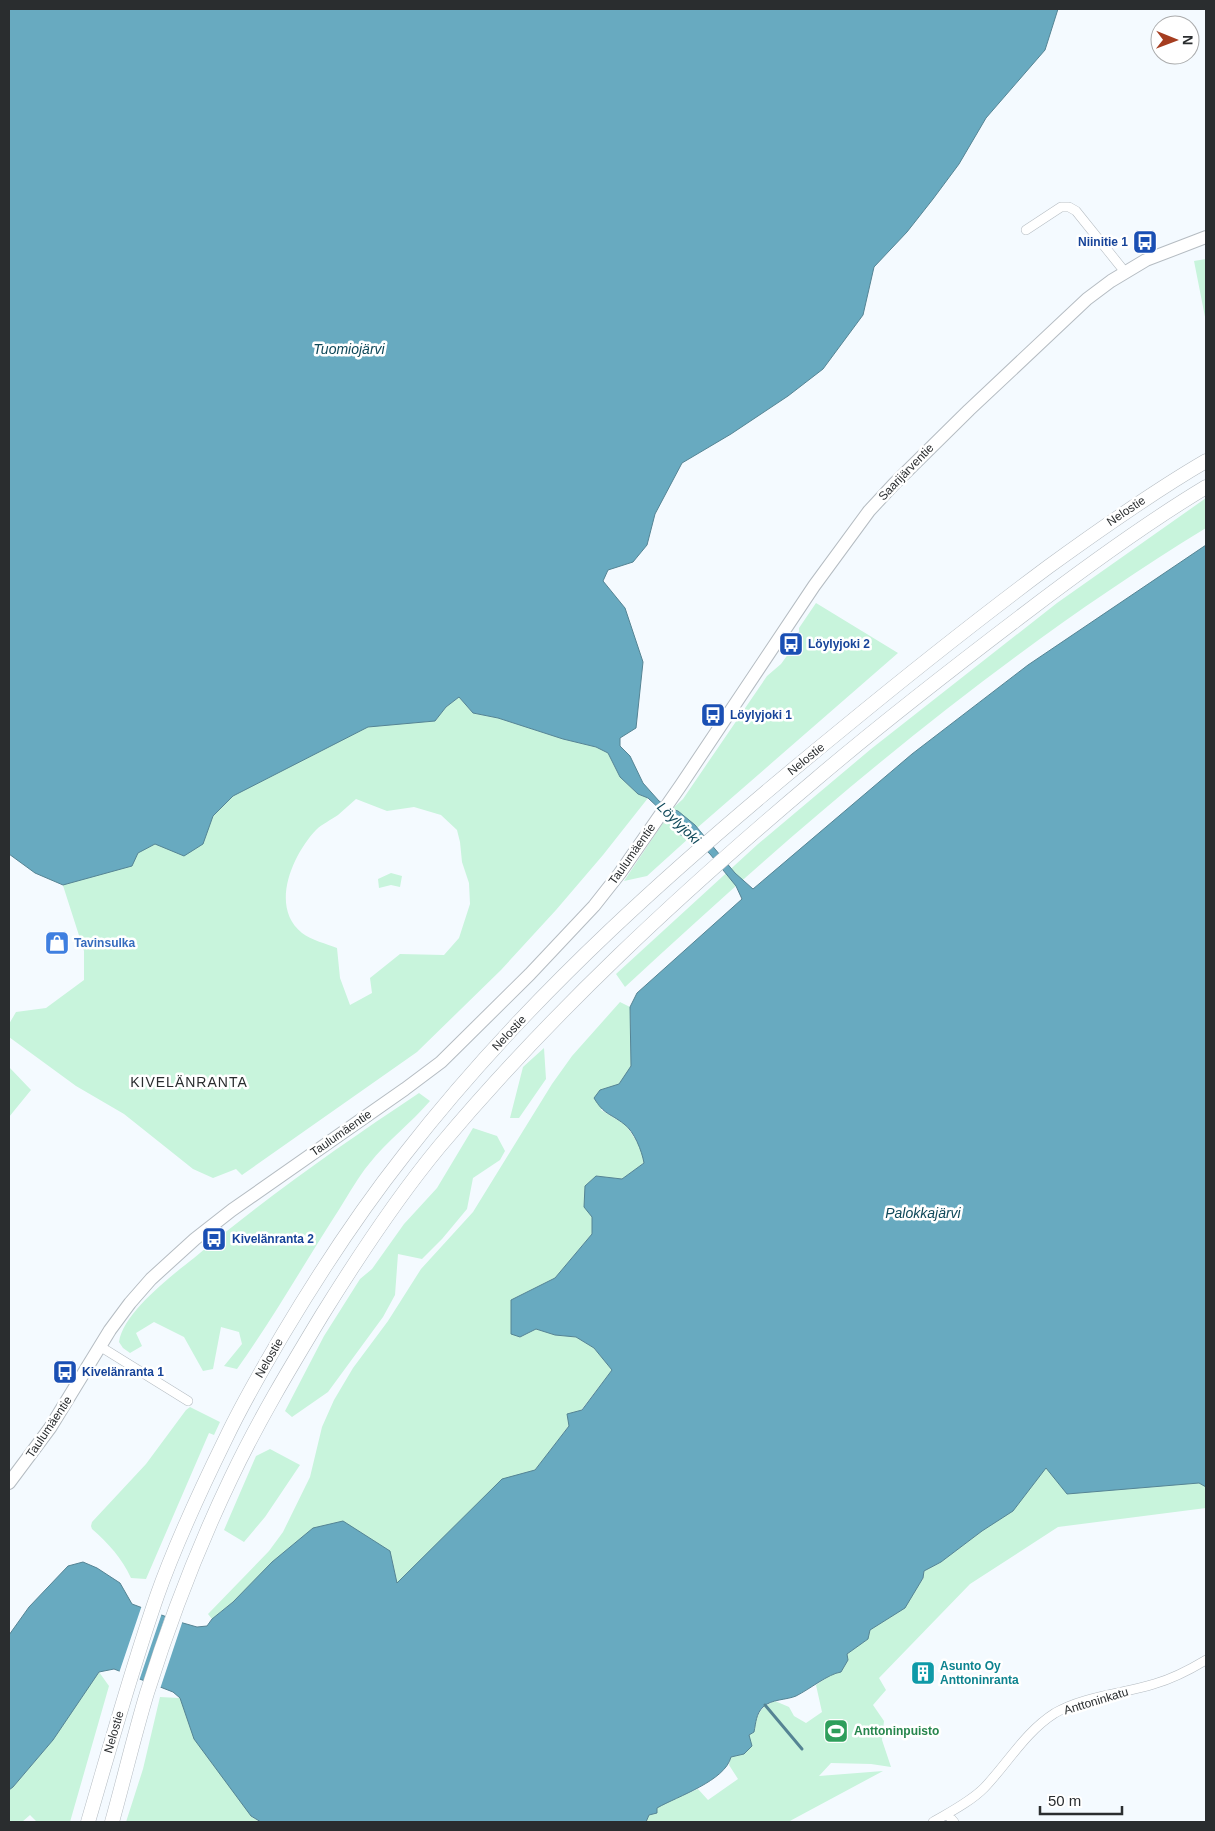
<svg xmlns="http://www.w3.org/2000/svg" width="1215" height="1831" font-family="Helvetica,sans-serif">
  <rect width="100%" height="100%" fill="#f4faff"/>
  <!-- green -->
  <path fill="#c8f4dc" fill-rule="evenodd" d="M 1206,259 L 1206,322 L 1194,261 Z
    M 1206,498 L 1206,528 C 995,657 806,819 625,987 L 616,974 L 758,844 L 871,749 L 1057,603 Z
    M 816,603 L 898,653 L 697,828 L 678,811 L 671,810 L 683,799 L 767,676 L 781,664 L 799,639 L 799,628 Z
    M 459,697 L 473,713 L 498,718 L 563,739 L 596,747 L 608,753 L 620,777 L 638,794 L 648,798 L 603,855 L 556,910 L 501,970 L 417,1052 L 242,1175 L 236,1169 L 213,1178 L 193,1169 L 124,1114 L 76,1086 L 9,1037 L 9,1024 L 16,1012 L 46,1008 L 84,980 L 84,951 L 58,870 L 227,733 L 435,721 L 446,707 ZM 356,799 L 387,811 L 414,807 L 441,815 L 457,830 L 460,842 L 462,862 L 469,883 L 470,904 L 459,938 L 444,955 L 400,954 L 370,978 L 372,993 L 350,1005 L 340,978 L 337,948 C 327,944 311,940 302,933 C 269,907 293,854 316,830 C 322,824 331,820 338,815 C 344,810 350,804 356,799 Z
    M 667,817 L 684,837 L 689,838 L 647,876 L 624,881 Z
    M 391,873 L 402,876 L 400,887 L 391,885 L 379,888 L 378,879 Z
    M 620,1002 L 630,1007 L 631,1066 L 619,1084 L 600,1090 L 601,1110 L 626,1125 L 642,1150 L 644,1163 L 622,1179 L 596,1176 L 592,1234 L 555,1278 L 511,1300 L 520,1337 L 536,1329 L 555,1335 L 576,1337 L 594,1348 L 612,1370 L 535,1470 L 416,1647 L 233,1602 L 212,1619 L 208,1614 L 269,1551 L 283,1532 L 310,1477 L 322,1427 L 334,1400 L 353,1368 L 388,1321 L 421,1269 L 473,1212 L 552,1084 L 572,1056 Z
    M 544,1048 L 546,1079 L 519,1118 L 510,1118 L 523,1067 Z
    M 9,1067 L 31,1090 L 9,1117 Z
    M 419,1093 L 430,1101 C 411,1123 387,1141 369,1164 C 358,1177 349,1194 340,1208 C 305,1262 274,1317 237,1369 L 224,1366 L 242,1344 L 239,1332 L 221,1327 L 213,1369 L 203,1371 L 184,1337 L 154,1322 L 136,1333 L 142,1346 L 130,1353 L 123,1348 L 119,1342 C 123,1313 171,1276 194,1258 C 265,1198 341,1145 419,1093 Z
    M 473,1128 L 497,1136 L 505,1151 L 500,1160 L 473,1178 L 467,1209 L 442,1239 L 422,1259 L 398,1254 L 395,1295 L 383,1317 L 328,1392 L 292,1417 L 285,1411 L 324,1336 L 360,1279 L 372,1269 L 404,1224 L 437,1188 Z
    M 190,1407 L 220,1422 L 214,1435 L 209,1433 L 146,1579 L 131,1578 C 122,1558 108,1543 92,1529 L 91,1526 L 92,1522 L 146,1464 L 186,1410 Z
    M 1167,1436 L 1196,1441 L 1206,1439 L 1206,1508 L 1058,1527 L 970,1584 L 879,1678 L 886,1690 L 873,1705 L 884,1721 L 882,1740 L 891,1767 L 871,1764 L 831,1763 L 819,1776 L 883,1771 L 788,1822 L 646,1822 L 649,1815 L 656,1813 L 657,1808 L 672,1800 L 698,1789 L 708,1800 L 738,1779 L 729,1765 L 731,1757 L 744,1754 L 752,1746 L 749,1735 L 754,1732 C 756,1716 759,1707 775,1701 L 789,1707 L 794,1716 L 806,1723 L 822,1712 L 816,1685 L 833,1673 L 841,1672 L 848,1660 L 847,1654 L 868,1639 L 870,1630 L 896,1613 L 890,1609 L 879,1610 L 878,1616 L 867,1617 L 862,1606 L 854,1605 L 853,1614 L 860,1621 L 849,1629 L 857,1640 L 834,1638 L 824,1643 L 830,1654 L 810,1659 L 809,1676 L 802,1678 L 787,1634 L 858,1577 L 893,1539 L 923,1512 L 947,1492 L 971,1478 L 996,1468 L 1021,1467 L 1039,1455 L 1079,1445 L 1110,1447 L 1137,1455 ZM 956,1512 L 981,1520 L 982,1531 L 941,1562 L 924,1571 L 923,1579 L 913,1593 L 892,1585 L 888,1576 L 905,1574 L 909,1557 L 921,1554 L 933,1537 L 955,1539 L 948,1525 Z
    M 270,1449 L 300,1465 L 265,1517 L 244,1542 L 224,1530 L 256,1456 Z
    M 99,1672 L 109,1686 L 70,1822 L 37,1822 L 30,1815 L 22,1822 L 9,1822 L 9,1790 L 13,1787 L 52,1741 Z
    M 179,1695 L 252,1817 L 261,1822 L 126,1822 L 143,1769 L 160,1697 L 179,1698 Z"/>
  <!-- water -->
  <path fill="#68aac0" stroke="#558494" d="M 9,9 L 1058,9 L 1045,50 L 986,118 L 959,164 L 933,199 L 907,232 L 874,267 L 863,315 L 823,369 L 788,396 L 731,434 L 682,463 L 655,514 L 647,545 L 633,562 L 608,570 L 603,581 L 625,608 L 643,662 L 636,728 L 620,738 L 620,746 L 630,756 L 643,783 L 659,801 L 671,809 L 678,811 L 695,825 L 735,873 L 753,889 L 912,754 L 1028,665 L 1206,545 L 1206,1487 L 1199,1483 L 1067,1494 L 1046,1468 L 1013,1511 L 982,1531 L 941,1562 L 924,1571 L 923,1578 L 905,1608 L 870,1630 L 868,1639 L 847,1654 L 848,1660 L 841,1672 C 828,1674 810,1689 796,1696 C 787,1700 771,1699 763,1707 C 756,1714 756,1722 754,1732 L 749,1735 L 752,1746 L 744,1754 L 731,1757 C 725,1781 678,1796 657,1808 L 657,1813 L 649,1815 L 646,1822 L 261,1822 L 251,1816 L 194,1739 L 180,1698 L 173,1692 L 114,1669 L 99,1672 L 53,1740 L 13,1787 L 9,1790 L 9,1635 L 29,1607 L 68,1566 L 83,1562 L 97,1568 L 120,1583 L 132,1604 L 183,1623 L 197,1627 L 207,1626 L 212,1619 L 233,1602 L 272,1562 L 313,1528 L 343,1521 L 390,1551 L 397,1583 L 502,1479 L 535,1470 L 569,1426 L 567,1414 L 582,1410 L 612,1370 L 594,1348 L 576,1337 L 555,1335 L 536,1329 L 520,1337 L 511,1334 L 511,1300 L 555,1278 L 592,1234 L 592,1217 L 584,1207 L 585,1186 L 596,1176 L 622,1179 L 644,1163 C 642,1151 634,1131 624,1124 C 610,1113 604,1115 594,1098 L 600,1090 L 619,1084 L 631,1066 L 630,1007 L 637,993 L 742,899 L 736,886 L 710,854 L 694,839 L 684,837 L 678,833 L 666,815 L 648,798 L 638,794 L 620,777 L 608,753 L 596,747 L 563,739 L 498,718 L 473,713 L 459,697 L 446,707 L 435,721 L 368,727 L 233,796 L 213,816 L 203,844 L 184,856 L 155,844 L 138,853 L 132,866 L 63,885 L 35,873 L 9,854 Z"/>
  <!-- pier -->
  <path fill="#f4faff" d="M 142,1605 L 162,1613 L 139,1681 L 119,1673 Z
    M 166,1614 L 183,1620 L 160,1689 L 143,1683 Z"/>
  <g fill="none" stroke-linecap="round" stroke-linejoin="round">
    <!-- stream -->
    <path stroke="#558494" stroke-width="3" d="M 765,1705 L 802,1749"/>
    <defs>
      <path id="minor" d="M 1026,230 L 1061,207 L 1069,207 L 1076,211 L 1125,272
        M 101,1347 L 188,1401
        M 947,1814 L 954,1822
        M 933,1822 C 950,1812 970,1802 984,1788 C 1008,1763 1025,1732 1055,1713 C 1084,1696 1122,1694 1154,1684 C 1172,1679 1191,1669 1206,1660"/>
      <path id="secondary" d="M 9,1483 L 50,1428 L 110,1330 L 130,1303 L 151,1279 L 195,1239 L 232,1210 L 405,1089 L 441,1062 L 530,974 L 594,906 L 620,873 L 681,785 L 814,586 L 869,511 L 894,484 L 969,410 L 1087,299 L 1111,281 L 1146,260 L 1206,237"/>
      <path id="trunk" d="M 88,1822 C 110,1747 131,1671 157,1596 C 176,1542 201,1489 226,1438 C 243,1402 263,1368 283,1334 C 320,1272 360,1211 405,1154 C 529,994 684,858 841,730 C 909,674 977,620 1048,567 C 1099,530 1151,493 1206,461
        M 112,1822 C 124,1779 134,1736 147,1693 C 170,1620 198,1547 231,1478 C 258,1421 290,1368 322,1315 C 358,1257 396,1199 439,1147 C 552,1012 681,893 815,780 C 883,722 953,668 1024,614 C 1083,569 1143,525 1206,487"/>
    </defs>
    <!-- minor casing -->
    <use href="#minor" stroke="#b5bcc2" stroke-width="10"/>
    <!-- secondary casing -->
    <use href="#secondary" stroke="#b5bcc2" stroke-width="14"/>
    <!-- trunk casing -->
    <use href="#trunk" stroke="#b5bcc2" stroke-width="15"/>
    <!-- minor -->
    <use href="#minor" stroke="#fff" stroke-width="9"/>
    <!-- secondary -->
    <use href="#secondary" stroke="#fff" stroke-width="12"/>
    <!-- trunk -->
    <use href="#trunk" stroke="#fff" stroke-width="14"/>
  </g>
  <!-- icons -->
  <defs>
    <symbol id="bus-square" viewBox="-11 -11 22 22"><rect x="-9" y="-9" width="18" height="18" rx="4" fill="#1a4fb4" stroke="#fff"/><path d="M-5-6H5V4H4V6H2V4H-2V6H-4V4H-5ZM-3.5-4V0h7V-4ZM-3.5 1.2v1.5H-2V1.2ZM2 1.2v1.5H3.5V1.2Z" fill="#fff"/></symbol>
    <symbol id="shop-square" viewBox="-11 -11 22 22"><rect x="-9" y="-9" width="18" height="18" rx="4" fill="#3f7fe0" stroke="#fff"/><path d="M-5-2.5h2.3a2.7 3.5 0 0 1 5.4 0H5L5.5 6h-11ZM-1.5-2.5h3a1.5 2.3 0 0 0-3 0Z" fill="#fff"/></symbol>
    <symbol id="building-square" viewBox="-11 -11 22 22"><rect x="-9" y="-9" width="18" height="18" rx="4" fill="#0f9aa8" stroke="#fff"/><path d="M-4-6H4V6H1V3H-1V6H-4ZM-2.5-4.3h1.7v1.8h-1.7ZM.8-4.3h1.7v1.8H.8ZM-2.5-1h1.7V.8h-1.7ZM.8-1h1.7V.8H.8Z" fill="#fff"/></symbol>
    <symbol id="stadium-square" viewBox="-11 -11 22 22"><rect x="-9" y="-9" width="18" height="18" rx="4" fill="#2e9e5b" stroke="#fff"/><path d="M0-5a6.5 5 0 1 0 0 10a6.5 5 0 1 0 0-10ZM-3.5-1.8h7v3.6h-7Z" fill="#fff"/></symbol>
  </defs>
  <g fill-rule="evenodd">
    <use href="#bus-square" x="1131" y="228" width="28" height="28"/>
    <use href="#bus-square" x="777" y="630" width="28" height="28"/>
    <use href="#bus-square" x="699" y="701" width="28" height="28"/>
    <use href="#shop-square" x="43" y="929" width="28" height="28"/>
    <use href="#bus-square" x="200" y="1225" width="28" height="28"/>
    <use href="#bus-square" x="51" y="1358" width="28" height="28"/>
    <use href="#building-square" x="909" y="1659" width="28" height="28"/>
    <use href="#stadium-square" x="822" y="1717" width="28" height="28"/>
  </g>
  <g text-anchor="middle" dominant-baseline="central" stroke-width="5" stroke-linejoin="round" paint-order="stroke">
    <!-- transit labels -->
    <g font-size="12" font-weight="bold" fill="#164399" stroke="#fff" text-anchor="start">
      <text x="1128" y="242" text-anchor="end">Niinitie 1</text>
      <text x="808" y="644">Löylyjoki 2</text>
      <text x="730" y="715">Löylyjoki 1</text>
      <text x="232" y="1239">Kivelänranta 2</text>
      <text x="82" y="1372">Kivelänranta 1</text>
    </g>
    <!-- street labels -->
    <g font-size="12" fill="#2a2d2f" stroke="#fff">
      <text transform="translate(906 472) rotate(-46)">Saarijärventie</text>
      <text transform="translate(1126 511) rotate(-34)">Nelostie</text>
      <text transform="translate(806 759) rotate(-39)">Nelostie</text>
      <text transform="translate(632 854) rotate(-55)">Taulumäentie</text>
      <text transform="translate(509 1033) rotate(-47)">Nelostie</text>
      <text transform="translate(341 1133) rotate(-35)">Taulumäentie</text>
      <text transform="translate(269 1358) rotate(-60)">Nelostie</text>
      <text transform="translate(49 1427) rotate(-56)">Taulumäentie</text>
      <text transform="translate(1096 1701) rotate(-17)">Anttoninkatu</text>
      <text transform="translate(114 1732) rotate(-74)">Nelostie</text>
    </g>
    <!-- shop labels -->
    <g font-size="12" font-weight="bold" fill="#366cbe" stroke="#fff" text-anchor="start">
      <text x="74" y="943">Tavinsulka</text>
    </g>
    <!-- culture labels -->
    <g font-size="12" font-weight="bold" fill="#0d838f" stroke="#fff" text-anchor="start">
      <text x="940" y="1666">Asunto Oy<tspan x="940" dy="14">Anttoninranta</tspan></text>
    </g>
    <!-- leisure labels -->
    <g font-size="12" font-weight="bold" fill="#27864d" stroke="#fff" text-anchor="start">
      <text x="854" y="1731">Anttoninpuisto</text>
    </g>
    <!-- water labels -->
    <g font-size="14" font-style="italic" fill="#10495a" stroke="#fff">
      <text x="349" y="349">Tuomiojärvi</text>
      <text transform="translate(679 823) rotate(44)">Löylyjoki</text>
      <text x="923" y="1213">Palokkajärvi</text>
    </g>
    <!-- neighbourhood labels -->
    <g font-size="14" letter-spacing="1" fill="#2a2d2f" stroke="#fff">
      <text x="189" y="1082">KIVELÄNRANTA</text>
    </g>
  </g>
  <!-- border -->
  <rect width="1215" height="1831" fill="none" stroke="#2a2d2f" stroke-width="20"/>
  <!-- north arrow -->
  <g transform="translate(1175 40) rotate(91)"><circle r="24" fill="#ffffff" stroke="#aaabac"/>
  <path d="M0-4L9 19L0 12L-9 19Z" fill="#a53d20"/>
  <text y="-8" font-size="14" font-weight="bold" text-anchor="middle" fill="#2a2d2f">N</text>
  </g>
  <!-- scale -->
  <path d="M1040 1806v8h82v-8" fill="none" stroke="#2a2d2f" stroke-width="2.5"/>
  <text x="1048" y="1806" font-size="15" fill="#2a2d2f" stroke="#ffffff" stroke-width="4" paint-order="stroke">50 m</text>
</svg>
